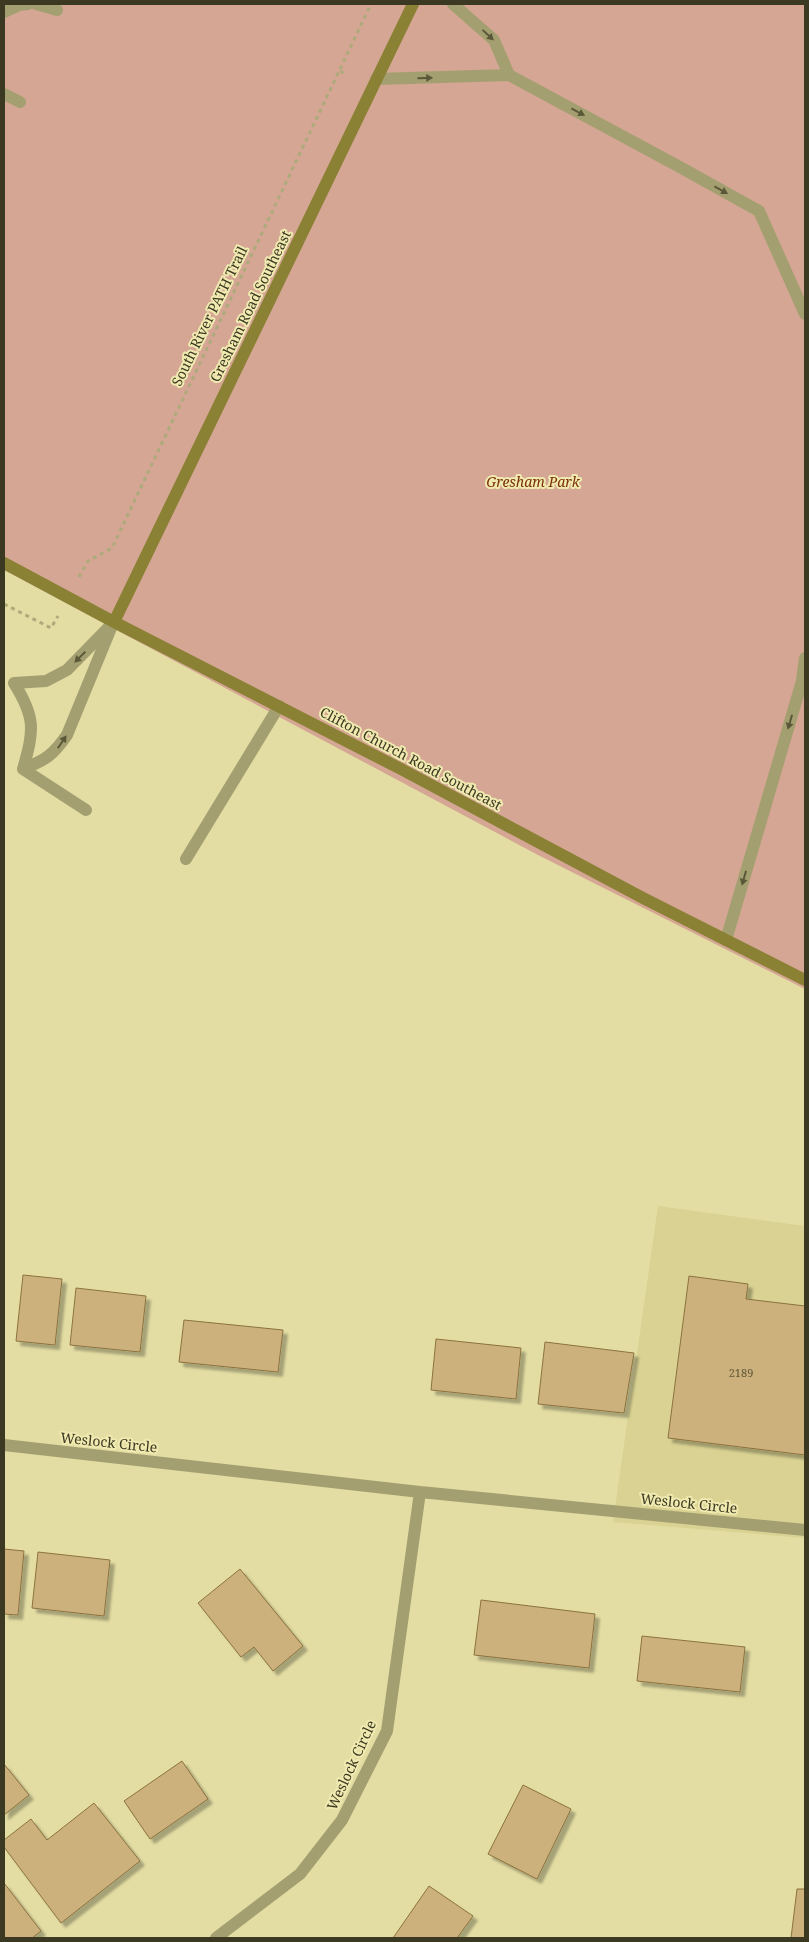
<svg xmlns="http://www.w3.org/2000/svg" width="809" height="1942" font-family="'Noto Serif',serif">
  <defs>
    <filter id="shadow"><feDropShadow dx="4.5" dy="4.5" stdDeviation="1" flood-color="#0004"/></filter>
  </defs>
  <rect width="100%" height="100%" fill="#e3dda3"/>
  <!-- built -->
  <path fill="#d9d292" d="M 658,1206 L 805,1226 L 805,1538 L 613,1522 Z"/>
  <!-- green -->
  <path fill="#d4a693" d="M 4,4 L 805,4 L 805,989 L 538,855 L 4,570 Z"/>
  <!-- building -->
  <path fill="#ccb17d" stroke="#8b723f" filter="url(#shadow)" d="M 23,1275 L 62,1279 L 55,1345 L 16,1341 Z
    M 689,1276 L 748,1284 L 746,1299 L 805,1306 L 805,1455 L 668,1438 Z
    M 76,1288 L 146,1296 L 140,1352 L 70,1345 Z
    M 184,1320 L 283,1330 L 278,1372 L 179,1362 Z
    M 436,1339 L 521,1348 L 516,1399 L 431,1390 Z
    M 545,1342 L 634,1353 L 624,1413 L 538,1404 Z
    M 4,1549 L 24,1551 L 18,1615 L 4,1614 Z
    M 38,1552 L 110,1560 L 104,1616 L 32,1608 Z
    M 240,1569 L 303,1646 L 273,1671 L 254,1647 L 241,1657 L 198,1603 Z
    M 481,1600 L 595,1614 L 589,1668 L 474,1655 Z
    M 642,1636 L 745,1647 L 740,1692 L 637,1681 Z
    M 182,1761 L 208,1799 L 150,1839 L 124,1801 Z
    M 4,1764 L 29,1795 L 4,1815 Z
    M 523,1785 L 571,1809 L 537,1879 L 488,1854 Z
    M 94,1803 L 140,1861 L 61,1923 L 4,1847 L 4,1840 L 31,1819 L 47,1840 Z
    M 4,1883 L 41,1931 L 32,1938 L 4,1938 Z
    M 429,1886 L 473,1916 L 457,1938 L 393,1938 Z
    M 797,1889 L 805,1889 L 805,1938 L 791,1938 Z"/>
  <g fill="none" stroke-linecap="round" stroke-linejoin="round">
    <!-- path -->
    <path stroke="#afaa7b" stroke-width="3" stroke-dasharray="4 4" stroke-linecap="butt" d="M 340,71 L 347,75
      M 79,577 L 88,561 L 112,548 L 371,4
      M 4,604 L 51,628 L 58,616"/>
    <!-- lane -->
    <path stroke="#a49f70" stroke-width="12" d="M 36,4 L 57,10
      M 453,4 L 494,40 L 509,75
      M 4,12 L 19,5 L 28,4
      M 376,79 L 509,75 L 678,166 L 759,211 L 805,314
      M 4,94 L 20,102
      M 23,769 C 34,730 36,718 14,683 L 46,681 L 67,670 L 114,622
      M 23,769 C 46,760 53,755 67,735 L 111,628
      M 23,769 L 86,810
      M 186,859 L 279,706
      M 726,940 L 802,681 L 805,658"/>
    <!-- street -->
    <path stroke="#a49f70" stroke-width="12" d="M 4,1445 L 420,1492 L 805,1530
      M 216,1938 L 300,1874 L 342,1820 L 387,1731 L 420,1492"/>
    <!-- secondary -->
    <path stroke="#8a8135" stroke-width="12" d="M 4,563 L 114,622 L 401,769 L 643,898 L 805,980
      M 114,622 L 413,4"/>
  </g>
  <!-- one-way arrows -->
  <defs><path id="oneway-solid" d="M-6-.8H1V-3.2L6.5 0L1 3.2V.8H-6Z" transform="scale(1.25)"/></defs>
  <g fill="#5b5839">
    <use href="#oneway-solid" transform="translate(488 35) rotate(43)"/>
    <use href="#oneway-solid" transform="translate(425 78) rotate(-2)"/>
    <use href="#oneway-solid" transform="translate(578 112) rotate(28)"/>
    <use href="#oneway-solid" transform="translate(721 190) rotate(29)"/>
    <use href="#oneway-solid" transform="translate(80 657) rotate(135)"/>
    <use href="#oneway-solid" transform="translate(790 722) rotate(106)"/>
    <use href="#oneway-solid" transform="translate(62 742) rotate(-56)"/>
    <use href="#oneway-solid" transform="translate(744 878) rotate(106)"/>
  </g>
  <g text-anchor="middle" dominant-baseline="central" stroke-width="4" stroke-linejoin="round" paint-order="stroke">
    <!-- number labels -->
    <g font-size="11" fill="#605739">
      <text x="741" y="1372">2189</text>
    </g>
    <!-- street labels -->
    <g font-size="14" fill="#3c3922" stroke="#f0eab0">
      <text transform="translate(250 306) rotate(-64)">Gresham Road Southeast</text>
      <text transform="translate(209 316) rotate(-64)">South River PATH Trail</text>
      <text transform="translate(411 758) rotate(28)">Clifton Church Road Southeast</text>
      <text transform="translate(109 1442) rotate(6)">Weslock Circle</text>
      <text transform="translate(689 1503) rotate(6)">Weslock Circle</text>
      <text transform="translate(351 1765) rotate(-65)">Weslock Circle</text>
    </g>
    <!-- park labels -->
    <g font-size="14" font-style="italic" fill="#792e06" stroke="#f0eab0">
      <text x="533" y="481">Gresham Park</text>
    </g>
  </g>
  <!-- border -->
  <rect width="809" height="1942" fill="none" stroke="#3c3922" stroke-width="10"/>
</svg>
